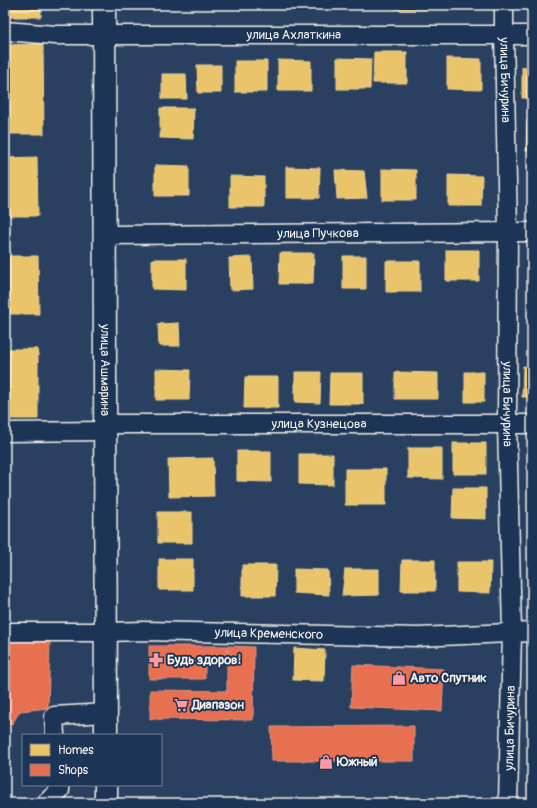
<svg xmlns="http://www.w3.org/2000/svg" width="537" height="808" font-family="Pangolin,sans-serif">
  <rect width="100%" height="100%" fill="#2a4060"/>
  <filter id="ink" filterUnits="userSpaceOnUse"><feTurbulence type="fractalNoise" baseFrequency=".025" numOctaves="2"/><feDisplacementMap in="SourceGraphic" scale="8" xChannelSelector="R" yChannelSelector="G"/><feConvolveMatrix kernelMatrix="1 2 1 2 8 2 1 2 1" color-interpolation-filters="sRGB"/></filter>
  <g filter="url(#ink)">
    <!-- homes -->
    <path fill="#e9c46a" stroke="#ecd290" d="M 5,5 L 41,5 L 41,17 L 5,17 Z
      M 352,5 L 385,5 L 385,6 L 352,6 Z
      M 396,5 L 429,5 L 429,9 L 395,9 Z
      M 440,5 L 474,5 L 474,9 L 440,9 Z
      M 43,44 L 44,134 L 5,134 L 5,45 Z
      M 374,52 L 407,52 L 407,83 L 373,83 Z
      M 337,58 L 371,59 L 370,89 L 337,89 Z
      M 447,58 L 481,59 L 481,90 L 447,89 Z
      M 278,60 L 311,61 L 311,91 L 278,91 Z
      M 235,61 L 267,61 L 267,92 L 235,92 Z
      M 197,65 L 221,65 L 221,93 L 198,93 Z
      M 522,67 L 532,67 L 532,98 L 522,98 Z
      M 162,74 L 186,74 L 187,99 L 162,99 Z
      M 160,108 L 194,108 L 193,139 L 160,138 Z
      M 527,120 L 532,120 L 532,151 L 526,151 Z
      M 37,157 L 38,216 L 7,216 L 5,158 Z
      M 529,164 L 532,164 L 532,195 L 529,195 Z
      M 155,165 L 189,166 L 189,196 L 155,196 Z
      M 286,167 L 320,168 L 319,198 L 286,198 Z
      M 382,169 L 416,170 L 416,200 L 382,200 Z
      M 335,170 L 364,171 L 367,198 L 337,199 Z
      M 448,175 L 482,176 L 481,206 L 448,206 Z
      M 230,176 L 264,177 L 264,207 L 230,207 Z
      M 446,250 L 479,250 L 479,281 L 446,281 Z
      M 280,253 L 314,253 L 313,284 L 279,284 Z
      M 6,256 L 38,256 L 39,314 L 6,314 Z
      M 343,256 L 366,256 L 366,289 L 343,289 Z
      M 252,257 L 253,289 L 230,290 L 229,258 Z
      M 152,259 L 186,259 L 186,290 L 152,289 Z
      M 386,261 L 420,261 L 420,292 L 386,292 Z
      M 179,323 L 180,346 L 159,346 L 158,324 Z
      M 6,349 L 38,349 L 38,419 L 5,419 Z
      M 523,366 L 532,367 L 532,397 L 522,397 Z
      M 156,369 L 190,370 L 189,400 L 156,400 Z
      M 295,372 L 321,372 L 320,403 L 295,402 Z
      M 395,372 L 438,373 L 438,399 L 395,399 Z
      M 465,372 L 484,372 L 484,402 L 465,402 Z
      M 330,373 L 363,373 L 363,404 L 329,404 Z
      M 245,377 L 278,377 L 278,408 L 244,408 Z
      M 453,443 L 486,443 L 486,474 L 453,474 Z
      M 408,448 L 442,448 L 442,479 L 408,478 Z
      M 237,451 L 271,451 L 271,482 L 237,481 Z
      M 299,454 L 333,454 L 333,485 L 299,484 Z
      M 213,458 L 214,496 L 169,497 L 168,459 Z
      M 345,469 L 386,469 L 386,505 L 345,505 Z
      M 453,488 L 486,488 L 486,519 L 452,518 Z
      M 158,512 L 192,512 L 192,543 L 158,543 Z
      M 159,559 L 193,559 L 193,590 L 159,590 Z
      M 402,560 L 435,560 L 435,591 L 401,591 Z
      M 457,562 L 491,562 L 490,593 L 457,592 Z
      M 242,565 L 276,565 L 275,596 L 242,596 Z
      M 294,569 L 328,570 L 329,595 L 294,593 Z
      M 345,569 L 379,569 L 379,595 L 342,596 Z
      M 294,648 L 325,650 L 324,681 L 293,680 Z"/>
    <!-- shops -->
    <path fill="#e76f51" stroke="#eb967e" d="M 5,642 L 50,642 L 48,708 L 20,711 L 12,724 L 5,725 Z
      M 149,646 L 227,646 L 227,663 L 205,663 L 205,679 L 149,679 Z
      M 227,646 L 254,647 L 253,720 L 150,719 L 150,690 L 227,691 Z
      M 353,665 L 444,669 L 442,711 L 351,707 Z
      M 414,726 L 414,761 L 272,761 L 271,727 Z"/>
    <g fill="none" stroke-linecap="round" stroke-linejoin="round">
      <defs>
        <g id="minor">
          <path id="s1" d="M 504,5 L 504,35 L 508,232 L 507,424 L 512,632 L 508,803"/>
          <path id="s2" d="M 5,31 L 55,35 L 532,35"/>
          <path id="s3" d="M 105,235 L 532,232"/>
          <path id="s4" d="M 105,424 L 532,424"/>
          <path d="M 5,432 L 105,431"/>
          <path id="s5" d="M 5,632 L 106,632 L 144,631 L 418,637 L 532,632"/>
          <path d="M 55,735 L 54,716 L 106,713"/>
          <path d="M 46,803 L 60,790 L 59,785"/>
        </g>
        <g id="major">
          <path id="s6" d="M 104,5 L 106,735"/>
          <path d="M 106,785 L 106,803"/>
        </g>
      </defs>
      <!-- minor casing -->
      <use href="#minor" stroke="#f4f1e8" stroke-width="21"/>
      <!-- major casing -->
      <use href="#major" stroke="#f4f1e8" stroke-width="25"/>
      <!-- minor -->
      <use href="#minor" stroke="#1d3557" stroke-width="18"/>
      <!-- major -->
      <use href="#major" stroke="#1d3557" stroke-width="22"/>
    </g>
  </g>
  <!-- icons -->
  <defs>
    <symbol id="pharmacy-bare" viewBox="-9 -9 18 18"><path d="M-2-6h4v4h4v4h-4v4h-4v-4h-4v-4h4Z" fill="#ff9aa2" stroke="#1d3557" stroke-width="2.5" paint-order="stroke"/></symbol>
    <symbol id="shop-bare" viewBox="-9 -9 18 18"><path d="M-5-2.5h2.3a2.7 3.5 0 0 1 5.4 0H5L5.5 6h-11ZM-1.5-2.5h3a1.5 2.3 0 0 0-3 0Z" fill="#ff9aa2" stroke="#1d3557" stroke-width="2.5" paint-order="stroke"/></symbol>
    <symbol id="supermarket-bare" viewBox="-9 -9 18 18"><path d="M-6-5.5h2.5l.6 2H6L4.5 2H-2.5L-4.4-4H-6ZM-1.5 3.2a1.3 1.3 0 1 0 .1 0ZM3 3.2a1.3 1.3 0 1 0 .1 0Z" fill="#ff9aa2" stroke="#1d3557" stroke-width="2.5" paint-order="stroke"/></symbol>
  </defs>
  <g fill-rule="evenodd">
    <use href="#pharmacy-bare" x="146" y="650" width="20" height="20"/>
    <use href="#shop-bare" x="389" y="668" width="20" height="20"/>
    <use href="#supermarket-bare" x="171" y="695" width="20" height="20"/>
    <use href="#shop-bare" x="316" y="752" width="20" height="20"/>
  </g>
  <g text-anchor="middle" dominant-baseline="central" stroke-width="4" stroke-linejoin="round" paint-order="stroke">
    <!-- street labels -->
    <g font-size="13" fill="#f4f1e8" stroke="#1d3557">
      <text stroke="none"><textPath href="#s2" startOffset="289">улица Ахлаткина</textPath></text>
      <text stroke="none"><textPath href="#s1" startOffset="75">улица Бичурина</textPath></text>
      <text stroke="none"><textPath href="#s3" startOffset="213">улица Пучкова</textPath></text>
      <text stroke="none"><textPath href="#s6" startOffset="365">улица Ашмарина</textPath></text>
      <text stroke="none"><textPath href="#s1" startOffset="399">улица Бичурина</textPath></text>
      <text stroke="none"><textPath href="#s4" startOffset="214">улица Кузнецова</textPath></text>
      <text stroke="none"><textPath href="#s5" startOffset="264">улица Кременского</textPath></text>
      <text transform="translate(510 728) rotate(-89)">улица Бичурина</text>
    </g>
    <!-- poi labels -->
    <g font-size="13" font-weight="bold" fill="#f4f1e8" stroke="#1d3557" text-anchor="start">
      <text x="167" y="660">Будь здоров!</text>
      <text x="410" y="678">Авто Спутник</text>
      <text x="192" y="705">Диапазон</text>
      <text x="337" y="762">Южный</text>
    </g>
  </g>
  <!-- margin -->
  <rect width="537" height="808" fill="none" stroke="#1d3557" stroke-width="20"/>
  <rect x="10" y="10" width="517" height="788" fill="none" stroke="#f4f1e8" stroke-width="1.5" filter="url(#ink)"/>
  <!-- legend -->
  <rect x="22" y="734" width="140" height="52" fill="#1d3557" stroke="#738091"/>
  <rect x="30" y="744" width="20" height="12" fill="#e9c46a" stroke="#738091"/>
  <text x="58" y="754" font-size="12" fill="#f4f1e8">Homes</text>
  <rect x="30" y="764" width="20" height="12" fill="#e76f51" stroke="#738091"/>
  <text x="58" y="774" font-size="12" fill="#f4f1e8">Shops</text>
</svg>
